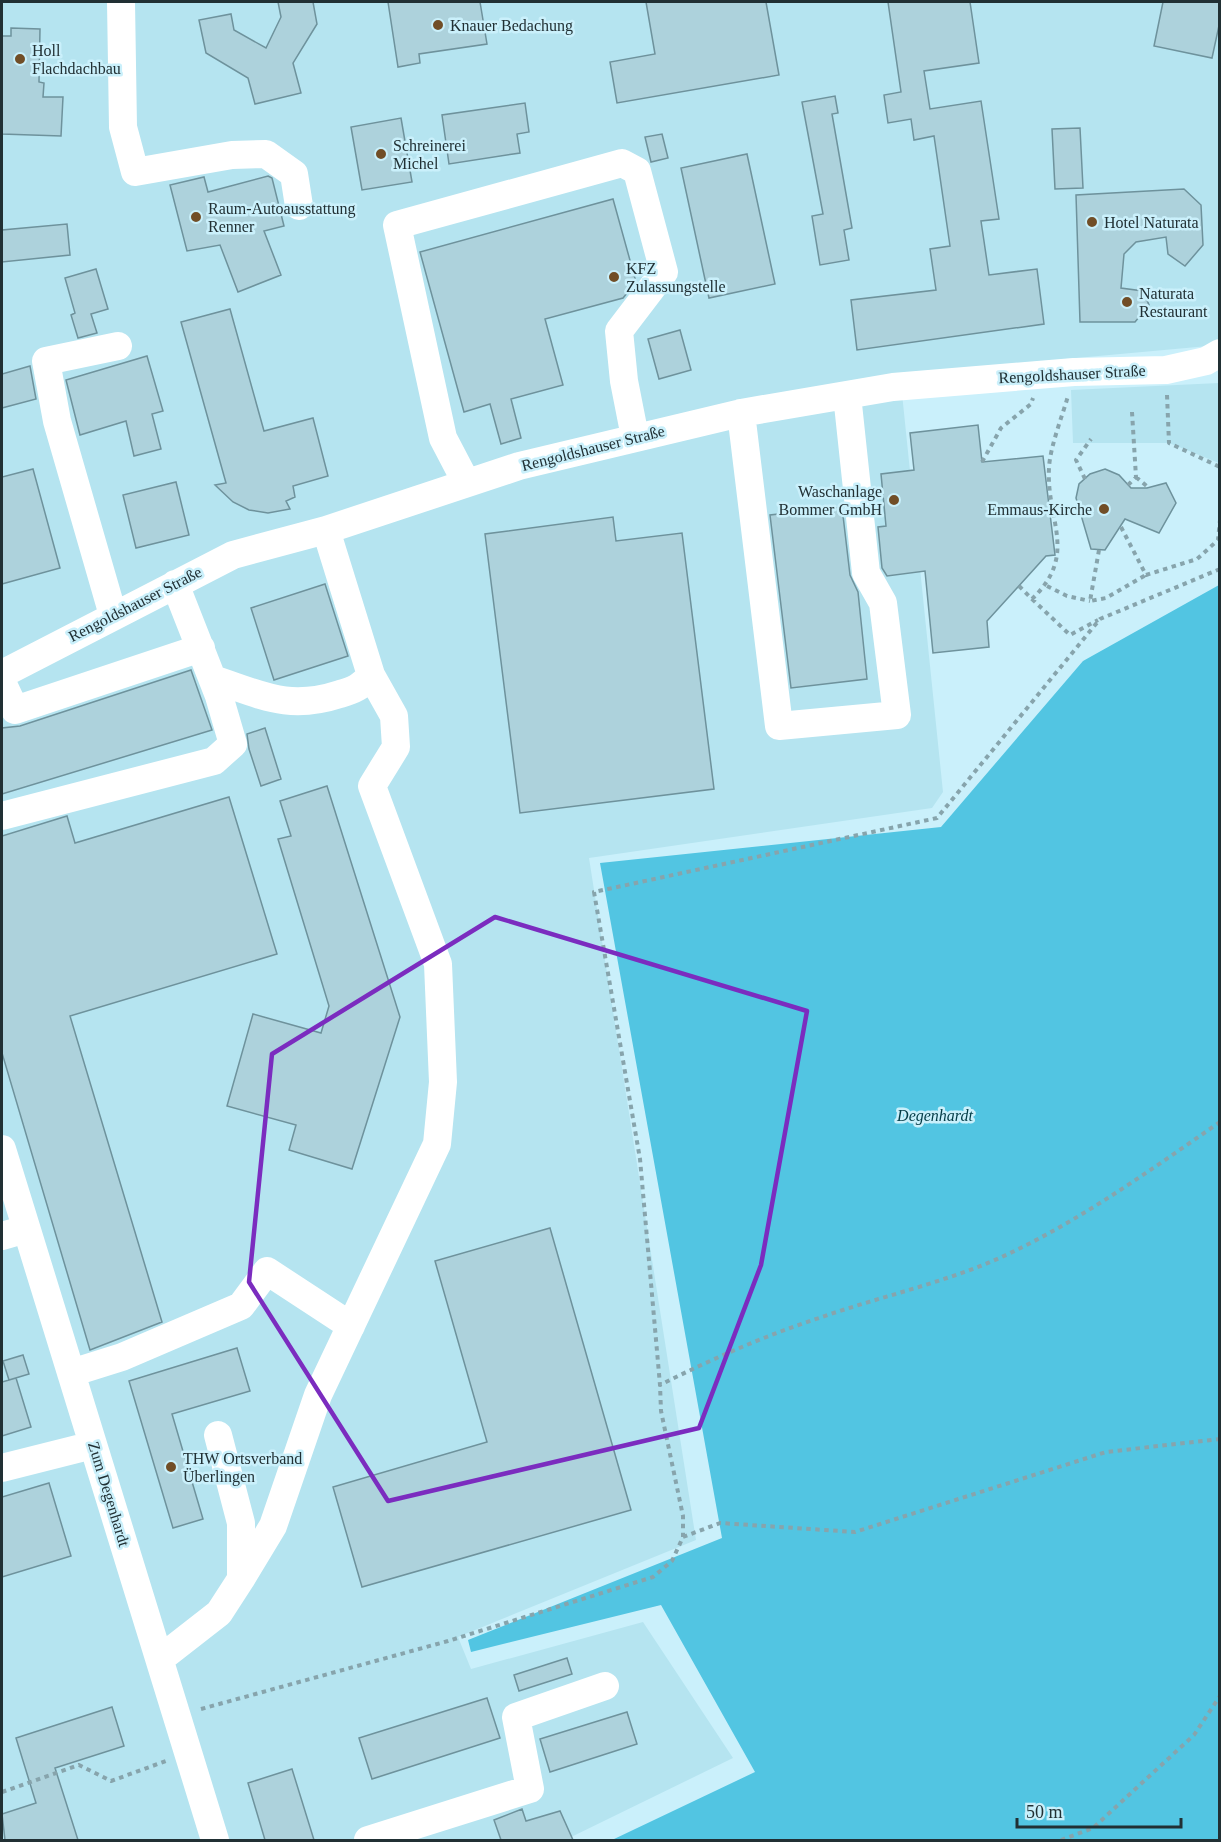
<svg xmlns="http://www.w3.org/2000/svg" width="1221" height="1842" font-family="'Times New Roman',serif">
  <rect width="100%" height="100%" fill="#caf0fb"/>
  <!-- built -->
  <path fill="#b5e4f0" d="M 2,2 L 1219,2 L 1219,345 L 900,374 L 943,792 L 932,808 L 589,858 L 696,1540 L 458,1637 L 471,1669 L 643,1622 L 733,1758 L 565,1840 L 2,1840 Z
    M 1219,383 L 1219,463 L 1169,443 L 1073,443 L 1071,390 Z"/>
  <!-- forest -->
  <path fill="#52c5e2" d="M 1219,585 L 1219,1840 L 612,1840 L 755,1772 L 661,1605 L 471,1652 L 468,1640 L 722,1538 L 600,863 L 941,827 L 1083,661 Z"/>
  <!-- building -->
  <path fill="#add2dc" stroke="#6e929c" stroke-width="1.5" d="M 278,2 L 313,2 L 317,24 L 293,63 L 301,93 L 255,104 L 248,78 L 206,53 L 199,20 L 231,14 L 234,30 L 266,48 L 281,17 Z
    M 388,2 L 480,2 L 487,44 L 419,54 L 420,63 L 398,67 Z
    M 646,2 L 766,2 L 779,75 L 617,103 L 610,62 L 655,54 Z
    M 888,2 L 970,2 L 979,63 L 924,71 L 930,109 L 981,101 L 999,219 L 981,221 L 989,275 L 1037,269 L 1044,324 L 857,350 L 851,300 L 936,290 L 930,249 L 950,246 L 934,136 L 914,140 L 911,119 L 888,123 L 884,95 L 901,92 Z
    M 1163,2 L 1220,2 L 1220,21 L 1212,58 L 1154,46 Z
    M 11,28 L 40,29 L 39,82 L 44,83 L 43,97 L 63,97 L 61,136 L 2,134 L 2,36 L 11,36 Z
    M 835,96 L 838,113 L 832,114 L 852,228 L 844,230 L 849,260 L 820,265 L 812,216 L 823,214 L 802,102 Z
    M 525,103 L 529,132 L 517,134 L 520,153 L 449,164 L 442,115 Z
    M 401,118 L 412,182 L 362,190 L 351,127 Z
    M 1080,128 L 1083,188 L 1055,189 L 1052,129 Z
    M 662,134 L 668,158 L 651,162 L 645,137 Z
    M 747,154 L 775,284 L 709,298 L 681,168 Z
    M 268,176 L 272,178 L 284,226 L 264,231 L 281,275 L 238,292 L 220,245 L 187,251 L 170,185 L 204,177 L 208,192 Z
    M 1184,189 L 1201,205 L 1203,245 L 1185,266 L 1168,254 L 1166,237 L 1136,242 L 1124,254 L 1121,288 L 1143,291 L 1149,305 L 1135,322 L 1080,322 L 1076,195 Z
    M 613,199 L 636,282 L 623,298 L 545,319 L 563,385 L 511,399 L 521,438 L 501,444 L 490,404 L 464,412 L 420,252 Z
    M 67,224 L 70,255 L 2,262 L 2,230 Z
    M 96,269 L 108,309 L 91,314 L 97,333 L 78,338 L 71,315 L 75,313 L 65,278 Z
    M 230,309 L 264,431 L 313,418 L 328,476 L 293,486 L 295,497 L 286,501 L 290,509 L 268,513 L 249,510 L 233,502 L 215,485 L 226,483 L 181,322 Z
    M 680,330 L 691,370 L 659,379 L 648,339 Z
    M 147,356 L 163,411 L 152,414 L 161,449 L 134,456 L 126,421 L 80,435 L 66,380 Z
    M 30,366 L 36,399 L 2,408 L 2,374 Z
    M 978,425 L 982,462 L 1043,456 L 1055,555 L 1046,556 L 987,621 L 989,647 L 933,653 L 925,571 L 887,576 L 882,568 L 878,527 L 886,526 L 881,474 L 914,470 L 910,433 Z
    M 33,469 L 60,568 L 2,584 L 2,477 Z
    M 1105,469 L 1119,475 L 1131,488 L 1147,488 L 1166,483 L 1176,503 L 1159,533 L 1125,519 L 1105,550 L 1091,549 L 1076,498 L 1079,484 L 1090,474 Z
    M 176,482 L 189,535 L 136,548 L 123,495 Z
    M 842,507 L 850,575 L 858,592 L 867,679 L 791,688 L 770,515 Z
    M 613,517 L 616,541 L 682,533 L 714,789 L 520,813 L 485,534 Z
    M 325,584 L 348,656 L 274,680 L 251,608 Z
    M 191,670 L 212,730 L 2,794 L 2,728 L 20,726 Z
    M 265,728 L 281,779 L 261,786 L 249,749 L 247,734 Z
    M 327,786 L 400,1017 L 352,1169 L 289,1150 L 296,1125 L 227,1106 L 253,1014 L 321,1033 L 329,1006 L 278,839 L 291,836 L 280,801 Z
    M 229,797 L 277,954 L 70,1016 L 162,1322 L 90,1350 L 2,1053 L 2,836 L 67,816 L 75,843 Z
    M 550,1228 L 631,1510 L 362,1587 L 333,1487 L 487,1442 L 435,1261 Z
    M 237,1348 L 250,1391 L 172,1414 L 203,1519 L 173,1528 L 129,1381 Z
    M 23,1355 L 29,1374 L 9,1380 L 3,1361 Z
    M 16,1378 L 31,1427 L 2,1436 L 2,1382 Z
    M 49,1483 L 71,1556 L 2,1577 L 2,1497 Z
    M 567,1658 L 572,1674 L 519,1691 L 514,1675 Z
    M 487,1698 L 500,1738 L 372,1779 L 359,1738 Z
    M 112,1707 L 124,1746 L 55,1768 L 78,1840 L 5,1840 L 2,1814 L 36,1803 L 16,1738 Z
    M 627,1712 L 637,1744 L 550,1772 L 540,1739 Z
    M 292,1769 L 314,1840 L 265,1840 L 248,1783 Z
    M 522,1809 L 526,1821 L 560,1811 L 573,1840 L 501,1840 L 494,1820 Z"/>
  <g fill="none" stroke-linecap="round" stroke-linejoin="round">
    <!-- path -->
    <path stroke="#87a4ac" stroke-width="4" stroke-dasharray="4.5 4.5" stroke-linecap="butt" d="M 1167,395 L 1169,443 L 1220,467
      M 982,462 L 1001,428 L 1031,404 L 1033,398
      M 1136,477 L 1149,488
      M 1085,479 L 1076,460 L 1091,439
      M 1128,485 L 1136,477 L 1132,412
      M 1121,527 L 1146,575 L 1197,559 L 1218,540 L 1220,520
      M 1099,550 L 1090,601 L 1106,598 L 1146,575
      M 1220,569 L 1100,619 L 937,818 L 594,892 L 640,1159 L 660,1385 C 712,1359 764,1336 819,1318 C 873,1299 930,1286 983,1265 C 1066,1231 1146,1173 1220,1122
      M 1019,586 L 1032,599 C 1079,554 1046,521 1049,468 C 1050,447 1062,417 1068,396
      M 1047,586 L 1067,596 L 1090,601
      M 1032,599 L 1070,635 L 1098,620
      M 683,1537 L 720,1523 L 855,1532 L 1106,1452 L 1220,1439
      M 201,1709 L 448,1641 L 653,1577 L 672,1561 L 683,1537 L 683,1516 L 661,1411 L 660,1385
      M 2,1792 L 79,1765 L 111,1781 L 166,1761
      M 1061,1840 L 1093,1828 L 1194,1735 L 1220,1696"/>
    <!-- minor -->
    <path stroke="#fff" stroke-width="28" d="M 121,2 L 123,127 L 135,172 L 232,155 L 266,154 L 294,174 L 299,206
      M 741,413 L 779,726 L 897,715 L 883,603 L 866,573 L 847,395
      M 466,482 L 443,438 L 397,225 L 622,163 L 637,171 L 664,272 L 619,331 L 624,381 L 635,437
      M 113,615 L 57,421 L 46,361 L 118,346
      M 2,674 L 233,555 L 326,530 L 519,466 L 741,413 L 893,387 L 1074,372 L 1166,370 L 1206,361 L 1220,353
      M 213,679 C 262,695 288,711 340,694 C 354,690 361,687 371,675 L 326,530
      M 2,682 L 15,710 L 201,648
      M 2,816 L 214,761 L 233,744 L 219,696 L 175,584
      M 2,1149 L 215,1840
      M 2,1236 L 26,1229
      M 71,1373 L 122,1357 L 241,1306 L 267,1271 L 351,1326
      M 2,1468 L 93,1445
      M 241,1579 L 273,1526 L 318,1395 L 437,1144 L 443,1082 L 438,964 L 372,786 L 396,747 L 394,716 L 371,675
      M 160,1659 L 219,1613 L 241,1579 L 241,1523 L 218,1435
      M 368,1840 L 530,1789 L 516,1717 L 605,1686"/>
  </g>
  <!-- marked area -->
  <path fill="none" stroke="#7b2cbf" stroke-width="4.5" stroke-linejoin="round" d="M 495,917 L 807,1011 L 761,1265 L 699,1428 L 388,1501 L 249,1282 L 272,1054 Z"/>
  <!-- markers -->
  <g fill="#714e27" stroke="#caf0fb" stroke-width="2">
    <circle cx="438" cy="25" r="6"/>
    <circle cx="20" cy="59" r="6"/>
    <circle cx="381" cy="154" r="6"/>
    <circle cx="196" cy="217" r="6"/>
    <circle cx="1092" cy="222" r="6"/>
    <circle cx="614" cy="277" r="6"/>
    <circle cx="1127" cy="302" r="6"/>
    <circle cx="894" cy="500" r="6"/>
    <circle cx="1104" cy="509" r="6"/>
    <circle cx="171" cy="1467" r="6"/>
  </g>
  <g text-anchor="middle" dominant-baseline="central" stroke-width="5" stroke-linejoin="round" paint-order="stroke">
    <!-- poi labels -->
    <g font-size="16" fill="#213034" stroke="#caf0fb" text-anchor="start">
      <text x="450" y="25">Knauer Bedachung</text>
      <text x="32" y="50">Holl<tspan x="32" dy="18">Flachdachbau</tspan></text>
      <text x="393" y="145">Schreinerei<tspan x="393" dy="18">Michel</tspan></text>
      <text x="208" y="208">Raum-Autoausstattung<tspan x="208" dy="18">Renner</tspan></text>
      <text x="1104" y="222">Hotel Naturata</text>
      <text x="626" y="268">KFZ<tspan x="626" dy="18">Zulassungstelle</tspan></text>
      <text x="1139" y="293">Naturata<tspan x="1139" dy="18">Restaurant</tspan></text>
      <text x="882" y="491" text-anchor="end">Waschanlage<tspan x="882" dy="18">Bommer GmbH</tspan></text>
      <text x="1092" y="509" text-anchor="end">Emmaus-Kirche</text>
      <text x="183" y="1458">THW Ortsverband<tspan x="183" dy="18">Überlingen</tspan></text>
    </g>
    <!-- street labels -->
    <g font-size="16" fill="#213034" stroke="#caf0fb">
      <text transform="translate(1072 374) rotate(-3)">Rengoldshauser Straße</text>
      <text transform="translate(593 448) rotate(-14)">Rengoldshauser Straße</text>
      <text transform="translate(135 604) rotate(-27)">Rengoldshauser Straße</text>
      <text transform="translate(109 1494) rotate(73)">Zum Degenhardt</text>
    </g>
    <!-- park labels -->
    <g font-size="16" font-style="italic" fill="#033b46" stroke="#caf0fb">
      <text x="935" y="1115">Degenhardt</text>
    </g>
  </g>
  <!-- border -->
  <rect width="1221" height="1842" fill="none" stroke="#213034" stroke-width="6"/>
  <!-- scale -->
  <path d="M1017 1818v9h164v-9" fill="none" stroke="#213034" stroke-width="3"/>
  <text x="1026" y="1818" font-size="18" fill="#213034" stroke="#caf0fb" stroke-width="4.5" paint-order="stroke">50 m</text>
</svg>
